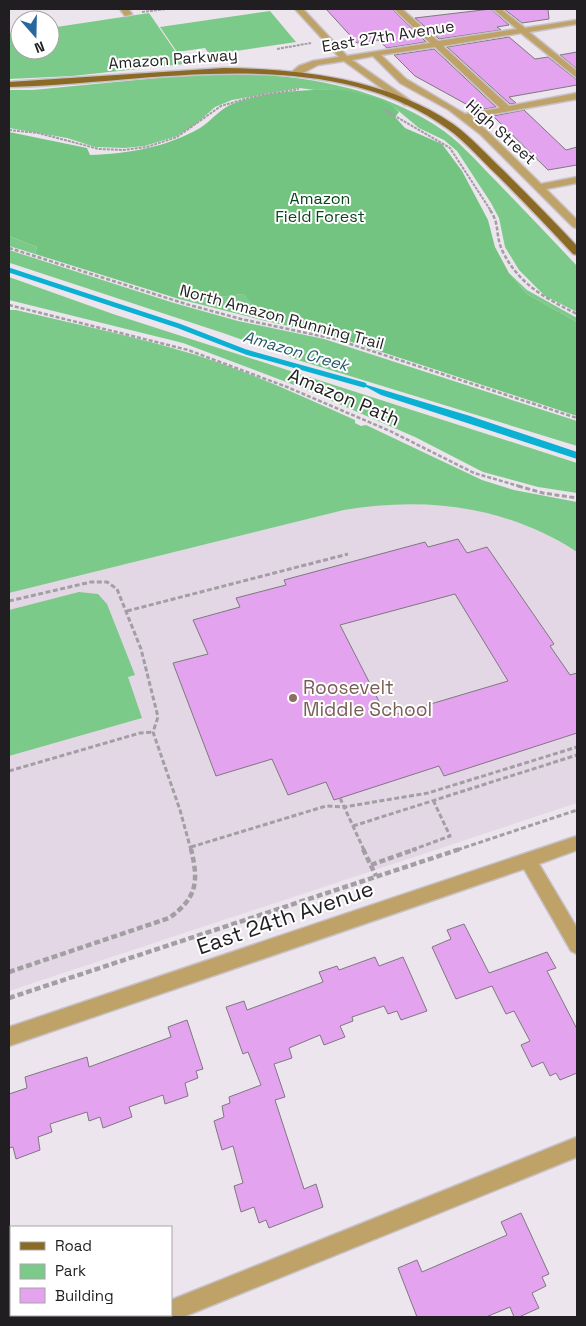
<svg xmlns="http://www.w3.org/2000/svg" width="586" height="1326" font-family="'Space Grotesk',sans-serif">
  <rect width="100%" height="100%" fill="#ece5ed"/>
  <!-- built -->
  <path fill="#e3d7e5" d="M 410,503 L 472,509 L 505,517 L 534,527 L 577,552 L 577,803 L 9,991 L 9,593 L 344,510 L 374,505 Z"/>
  <!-- green -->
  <path fill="#7cca89" d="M 270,11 L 296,42 L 210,55 L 205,48 L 177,52 L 160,27 Z
    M 149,13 L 184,64 L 72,76 L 9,79 L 9,33 L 20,32 L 20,50 L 50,50 L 50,28 Z
    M 209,73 C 287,73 368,82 435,125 C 458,139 477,162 496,181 C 523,209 550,237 577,266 L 577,312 L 545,296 L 519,270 L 505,247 L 499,218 L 491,203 L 457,151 L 444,140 L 419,128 L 395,108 L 339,89 L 315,90 L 299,88 L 232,100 L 215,107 L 196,124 L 177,136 L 145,146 L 124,148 L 95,147 L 67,138 L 9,128 L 9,90 L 33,90 Z
    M 9,236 L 37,247 L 35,254 L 9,246 Z
    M 9,250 L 174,303 L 238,321 L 324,339 L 577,421 L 577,446 L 301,361 L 226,334 L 10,263 Z
    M 509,273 L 527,290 L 577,318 L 577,322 L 527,294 Z
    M 9,277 L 113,314 L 577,463 L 577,493 L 538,487 L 483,472 L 415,437 L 302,388 L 183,343 L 9,300 Z
    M 243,294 L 266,321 L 179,299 L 204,299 Z
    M 9,310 L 16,310 C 76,324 137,337 196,355 C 250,372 303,397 355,420 L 355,423 L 361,426 L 366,425 L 482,480 L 514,490 L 577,502 L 577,552 C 507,506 425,496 344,510 L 9,593 Z
    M 79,592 L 98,594 L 107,604 L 135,675 L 128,677 L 142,718 L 9,756 L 9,610 Z"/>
  <!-- forest -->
  <path fill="#73c481" d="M 339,89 C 358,94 386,97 399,112 L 395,117 L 405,128 L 442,144 L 462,171 L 488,220 L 495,247 L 509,273 L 527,294 L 577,322 L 577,416 L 330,335 L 266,321 L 243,294 L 204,299 L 179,299 L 35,254 L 37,247 L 9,236 L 9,132 L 87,148 L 90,155 C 128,154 167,147 200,128 C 211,121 219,110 230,105 C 264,91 303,90 339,89 Z"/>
  <!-- water -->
  <path fill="#0bb1d3" d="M 357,382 L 470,416 L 577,452 L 577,459 L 381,395 Z"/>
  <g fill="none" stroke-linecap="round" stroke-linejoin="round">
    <!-- stream -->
    <path stroke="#0bb1d3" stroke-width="5" d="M 9,270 L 179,326 L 246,352 L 364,385"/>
  </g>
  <!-- building -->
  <path fill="#e4a3ef" stroke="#7e787f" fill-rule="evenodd" d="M 326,9 L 392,9 L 426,42 L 387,48 L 378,40 L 357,43 Z
    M 491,9 L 509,25 L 497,27 L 501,30 L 439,39 L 415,18 Z
    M 504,9 L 548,9 L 549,19 L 522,23 Z
    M 509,37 L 535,59 L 548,57 L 577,80 L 577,85 L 509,97 L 516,103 L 510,104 L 447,47 Z
    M 434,49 L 496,107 L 485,109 L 482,106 L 475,109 L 415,76 L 394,55 Z
    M 577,52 L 577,69 L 560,55 Z
    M 524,110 L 566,150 L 577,147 L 577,165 L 548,170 L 493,116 Z
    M 458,539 L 467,553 L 487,547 L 554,644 L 550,646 L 570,675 L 577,673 L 577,733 L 444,776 L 439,766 L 334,800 L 326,782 L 288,795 L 272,759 L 216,776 L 173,663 L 208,654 L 193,620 L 240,607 L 236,598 L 286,585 L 284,580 L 425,542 L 428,547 ZM 455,594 L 508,681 L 387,717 L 340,625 Z
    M 464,924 L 489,973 L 547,952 L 556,968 L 547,971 L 577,1029 L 577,1073 L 560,1080 L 556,1073 L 550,1076 L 543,1062 L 532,1067 L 521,1045 L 530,1041 L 514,1011 L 506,1014 L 492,986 L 456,999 L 432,947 L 451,939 L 447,930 Z
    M 375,957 L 379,966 L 403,957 L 427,1011 L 401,1020 L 397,1011 L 388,1014 L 384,1006 L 352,1017 L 353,1021 L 340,1026 L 345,1037 L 324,1045 L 320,1035 L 289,1048 L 292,1058 L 274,1064 L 285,1097 L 275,1100 L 304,1189 L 316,1184 L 323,1207 L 269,1228 L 266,1220 L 259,1223 L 254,1207 L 241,1212 L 234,1186 L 243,1183 L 233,1146 L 222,1150 L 214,1121 L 224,1117 L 222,1106 L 230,1103 L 229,1097 L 261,1085 L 248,1052 L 243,1054 L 226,1007 L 244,1001 L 247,1010 L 323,982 L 319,972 L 337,966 L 339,970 Z
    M 187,1020 L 203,1069 L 196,1071 L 198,1078 L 185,1083 L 188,1096 L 165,1104 L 163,1095 L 129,1107 L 132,1117 L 103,1128 L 100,1117 L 89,1121 L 87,1112 L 50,1124 L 52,1132 L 38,1137 L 40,1150 L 16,1159 L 13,1147 L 9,1148 L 9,1094 L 27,1088 L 25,1077 L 87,1057 L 89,1067 L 171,1037 L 168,1027 Z
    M 521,1213 L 549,1274 L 542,1277 L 546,1286 L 532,1293 L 539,1308 L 519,1317 L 514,1317 L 510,1307 L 486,1317 L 417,1317 L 398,1268 L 417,1260 L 422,1272 L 507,1235 L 501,1222 Z"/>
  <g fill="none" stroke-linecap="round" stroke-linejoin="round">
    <defs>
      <path id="minor" d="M 120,9 L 128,9 L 132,14 L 125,16 Z
        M 295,9 L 303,9 L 347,56 L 430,43 L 394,9 L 402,9 L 438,41 L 517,29 L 493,9 L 501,9 L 525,28 L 577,20 L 577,24 L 529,32 L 577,71 L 577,78 L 521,33 L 443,46 L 509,106 L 577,93 L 577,99 L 471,118 L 486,130 L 541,184 L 577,177 L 577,183 L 546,189 L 577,220 L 577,228 L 573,227 L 480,134 L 449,110 L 400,83 L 373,56 L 352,60 L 411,101 L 411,105 L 405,105 L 344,61 L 318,65 L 299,75 L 293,75 L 293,71 L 299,66 L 313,61 L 339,57 ZM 435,47 L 500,108 L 465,114 L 406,79 L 381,55 Z
        M 577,836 L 577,850 L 539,864 L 577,928 L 577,954 L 571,951 L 524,869 L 9,1046 L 9,1027 Z
        M 577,1137 L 577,1157 L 183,1317 L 144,1317 L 145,1315 L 171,1315 L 171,1300 Z"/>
      <path id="major" d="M 224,68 C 302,69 386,79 453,124 C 471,137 487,155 503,170 C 528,195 553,220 577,246 L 577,255 L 573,254 C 548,227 523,201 497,175 C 481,160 466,142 448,129 C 326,40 147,84 9,87 L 9,82 Z"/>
    </defs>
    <!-- minor casing -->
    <use href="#minor" stroke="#c7c1c8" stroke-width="3"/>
    <!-- major casing -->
    <use href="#major" stroke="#c7c1c8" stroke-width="3"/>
    <!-- path-far3 -->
    <path stroke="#a39ea4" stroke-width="2" stroke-dasharray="3 1" stroke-linecap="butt" d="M 184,9 L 190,9
      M 142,12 L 166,9
      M 277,49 L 311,43
      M 383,109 L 450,148 L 491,211
      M 9,130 L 38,133 L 99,149 L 123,150 L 147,147 L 177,137 L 221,106 L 252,97 L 299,89"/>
    <!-- path-far2 -->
    <path stroke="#a39ea4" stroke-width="2.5" stroke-dasharray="4 2" stroke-linecap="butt" d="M 490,210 C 500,224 495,234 502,250 C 518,284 545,298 577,314
      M 9,248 L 186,304 L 241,319 L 335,339 L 577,418
      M 9,305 L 188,350 L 287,387 L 390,431 L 474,473 L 522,487"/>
    <!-- path-far1 -->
    <path stroke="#a39ea4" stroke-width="3" stroke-dasharray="5 2.5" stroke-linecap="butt" d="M 518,486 L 543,493 L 577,498
      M 9,601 L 91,582 L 107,582 L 117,589 L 141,649 L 158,717 L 153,732 L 180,810 L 191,850
      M 127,611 L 348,554
      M 9,771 L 140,733 L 153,732
      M 340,798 L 364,850
      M 353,826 L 577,755
      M 191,847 L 326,806 L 344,807 L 428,793 L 577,747
      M 412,850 L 450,836 L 434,802
      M 457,850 L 577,810"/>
    <!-- path -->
    <path stroke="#a39ea4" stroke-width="4.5" stroke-dasharray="6 3" stroke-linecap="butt" d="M 363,849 L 376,876
      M 371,865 L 416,849
      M 9,972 L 169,918 C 197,898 199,882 191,849
      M 9,998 L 460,849"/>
    <!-- minor -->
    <use href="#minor" fill="#bfa268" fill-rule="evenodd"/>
    <!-- major -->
    <use href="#major" fill="#8a6a25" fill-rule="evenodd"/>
  </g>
  <!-- markers -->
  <circle fill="#8d6e63" stroke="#fff" stroke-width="2" cx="293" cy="698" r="5"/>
  <g text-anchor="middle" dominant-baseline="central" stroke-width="4" stroke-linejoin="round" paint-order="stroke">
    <!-- far-street labels -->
    <g font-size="16" fill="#201e20" stroke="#fff">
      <text transform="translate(388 36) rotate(-9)">East 27th Avenue</text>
      <text transform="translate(173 59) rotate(-4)">Amazon Parkway</text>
      <text transform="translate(501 132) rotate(42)">High Street</text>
      <text transform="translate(282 317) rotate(15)">North Amazon Running Trail</text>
    </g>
    <!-- far-park labels -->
    <g font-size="16" fill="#08461b" stroke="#fff">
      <text x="320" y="198">Amazon<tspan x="320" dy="18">Field Forest</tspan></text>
    </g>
    <!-- far-water labels -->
    <g font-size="16" font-style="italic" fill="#235a69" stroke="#fff">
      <text transform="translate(296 351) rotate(16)">Amazon Creek</text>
    </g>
    <!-- street labels -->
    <g font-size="19" fill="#201e20" stroke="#fff">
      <text transform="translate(344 397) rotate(23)">Amazon Path</text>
    </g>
    <!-- education labels -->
    <g font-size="19" fill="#785e54" stroke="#fff" text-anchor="start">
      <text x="303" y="687">Roosevelt<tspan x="303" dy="22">Middle School</tspan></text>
    </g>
    <!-- near-street labels -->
    <g font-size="22" fill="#201e20" stroke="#fff">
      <text transform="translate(285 917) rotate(-19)">East 24th Avenue</text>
    </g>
  </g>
  <!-- border -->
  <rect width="586" height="1326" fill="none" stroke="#201e20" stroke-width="20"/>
  <!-- legend -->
  <rect x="10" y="1226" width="162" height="90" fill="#ffffff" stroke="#a6a5a6"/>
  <rect x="20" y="1242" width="25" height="8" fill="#8a6a25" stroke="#a6a5a6"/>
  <text x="55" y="1251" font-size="15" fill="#201e20">Road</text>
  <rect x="20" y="1264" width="25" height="15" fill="#7cca89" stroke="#a6a5a6"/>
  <text x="55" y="1276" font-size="15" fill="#201e20">Park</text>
  <rect x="20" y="1288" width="25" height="15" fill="#e4a3ef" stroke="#a6a5a6"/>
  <text x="55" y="1301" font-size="15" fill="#201e20">Building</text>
  <!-- north arrow -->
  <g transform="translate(35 35) rotate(160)"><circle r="24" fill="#ffffff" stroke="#a6a5a6"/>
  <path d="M0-4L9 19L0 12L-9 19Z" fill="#28689e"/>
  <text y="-8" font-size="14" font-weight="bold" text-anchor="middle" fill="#201e20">N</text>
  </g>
</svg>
